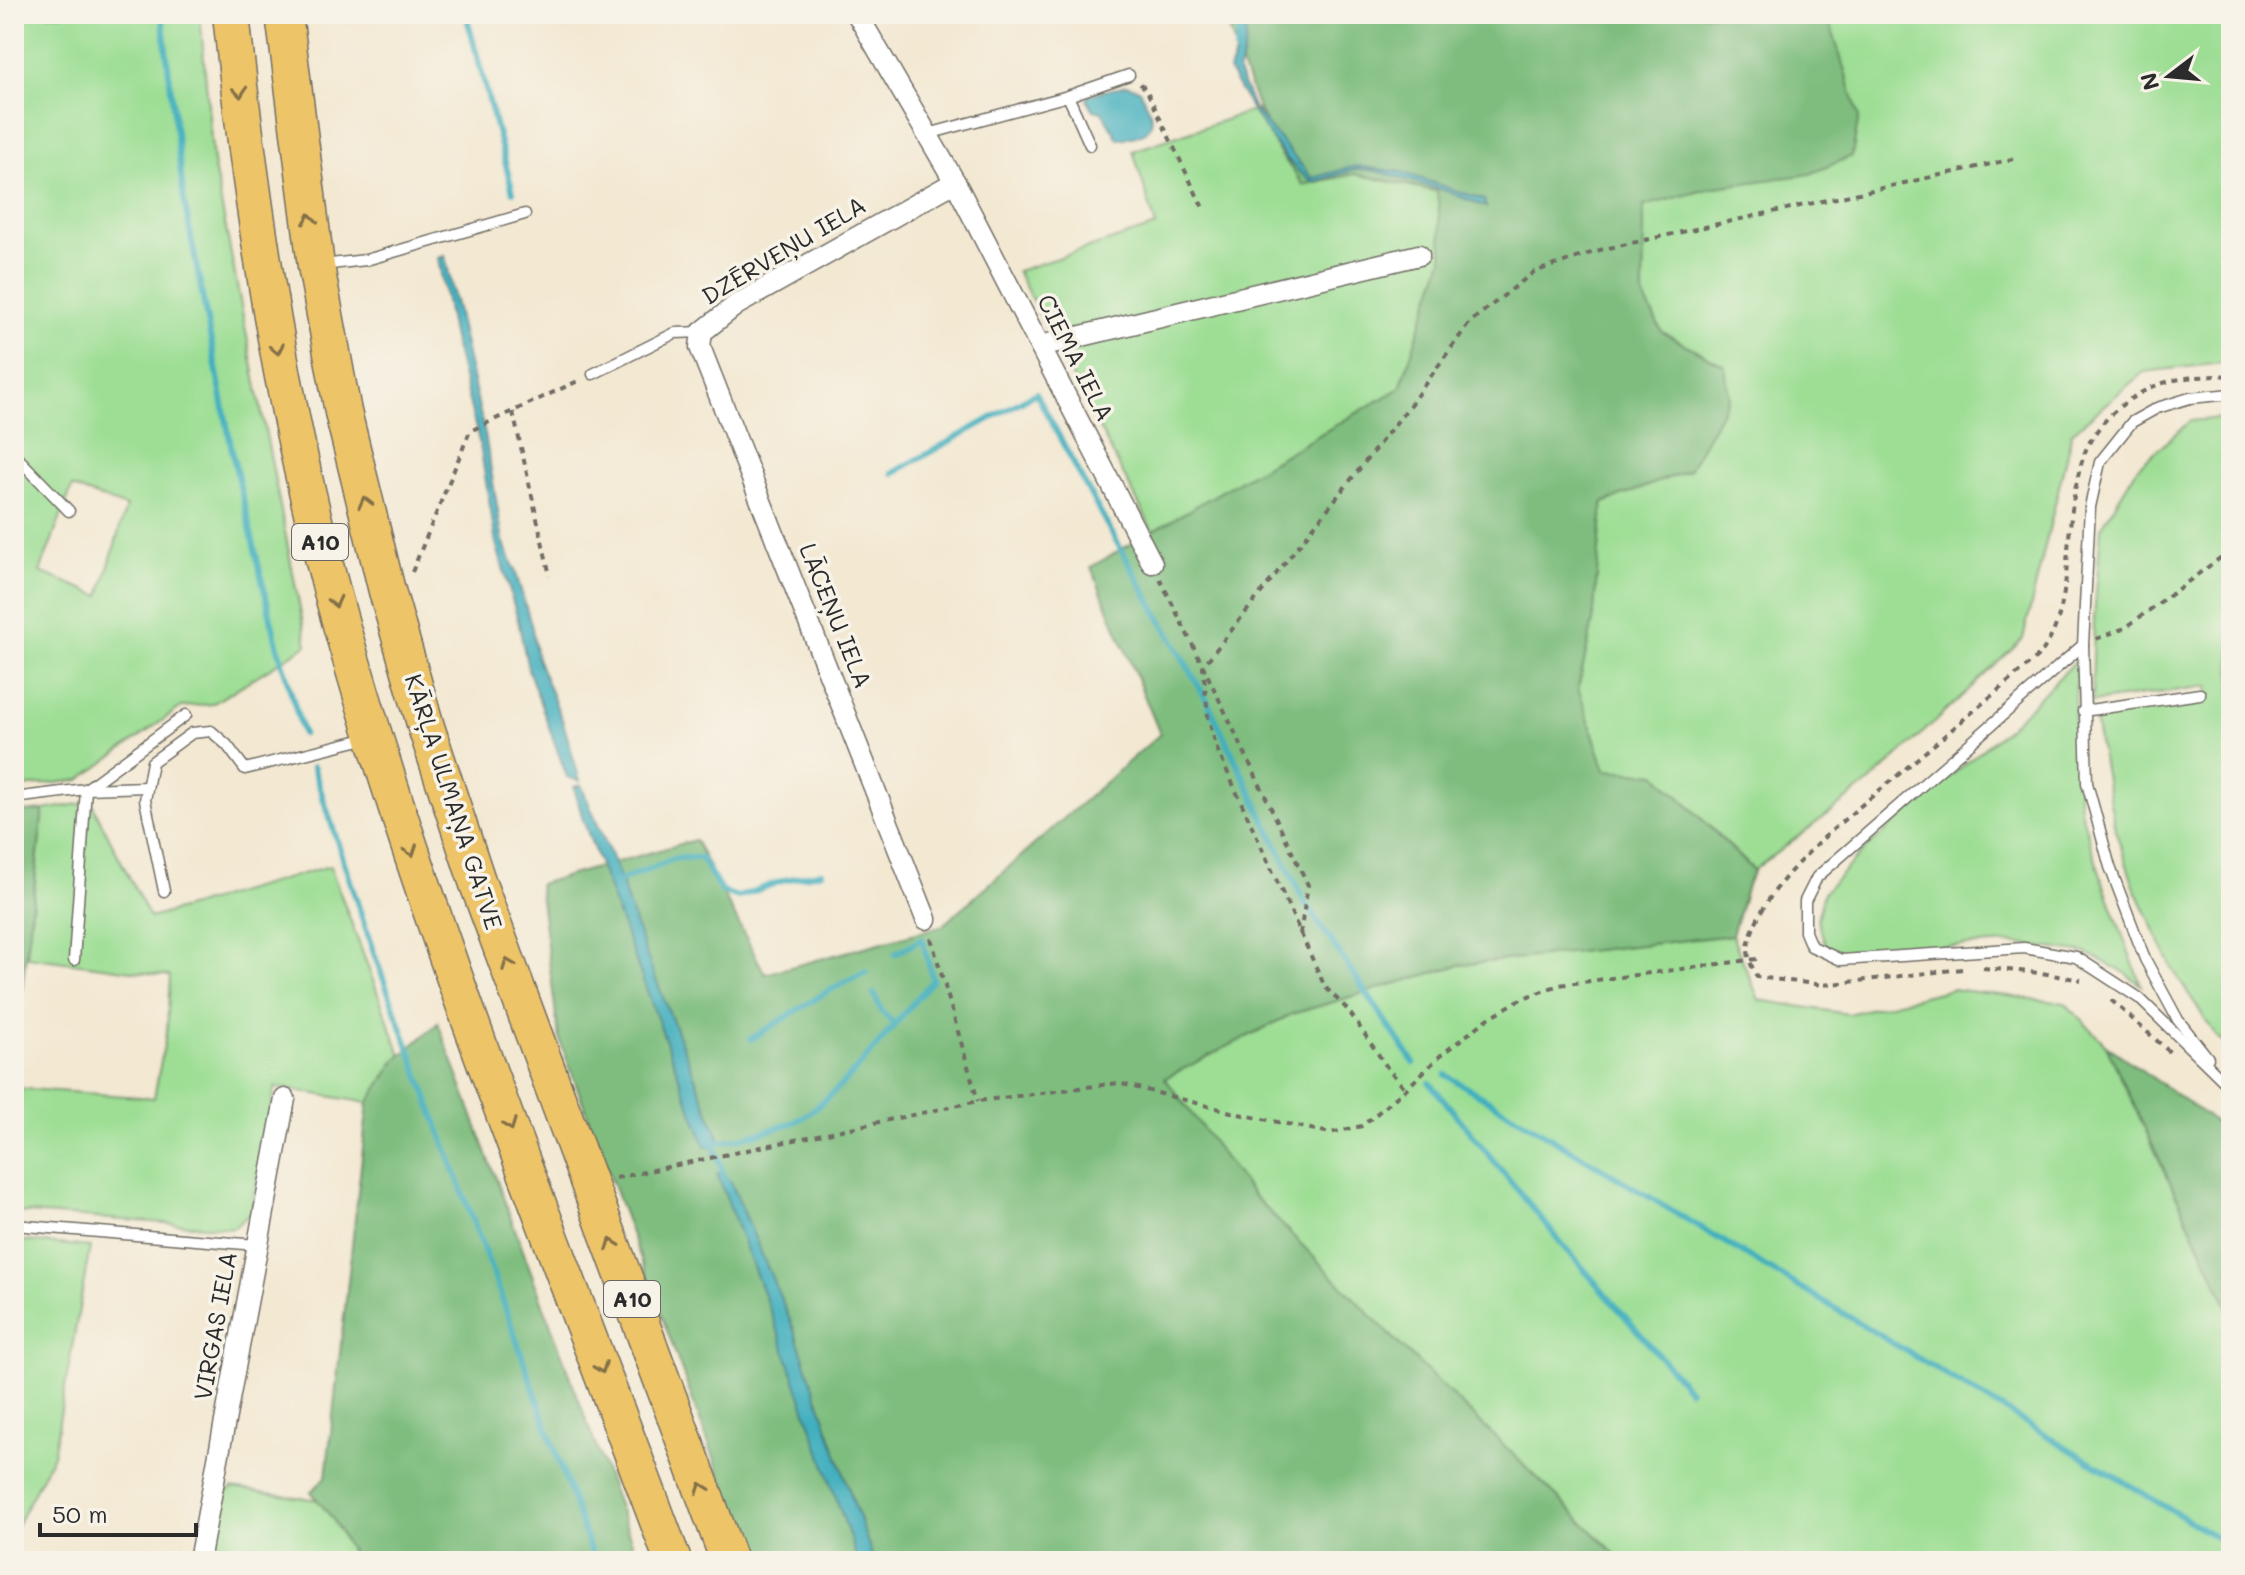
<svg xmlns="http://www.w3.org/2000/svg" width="2245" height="1575" viewBox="0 0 2245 1575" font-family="Mali,sans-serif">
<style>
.green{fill:#9dde94;stroke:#648460;stroke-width:2;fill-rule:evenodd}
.forest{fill:#7ebd7e;stroke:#547454;stroke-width:2}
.water{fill:#41afbe;stroke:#366d74;stroke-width:2}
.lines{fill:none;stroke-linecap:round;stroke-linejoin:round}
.stream{stroke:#41afbe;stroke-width:6}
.lane-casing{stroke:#716d65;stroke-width:13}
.street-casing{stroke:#716d65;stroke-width:23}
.highway-casing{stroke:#716d65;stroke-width:39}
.path{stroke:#716d65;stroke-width:4;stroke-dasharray:6 6;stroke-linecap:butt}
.lane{stroke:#fff;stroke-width:10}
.street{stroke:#fff;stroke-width:20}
.highway{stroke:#eec469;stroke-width:36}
.oneway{stroke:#837047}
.labels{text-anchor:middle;stroke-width:7;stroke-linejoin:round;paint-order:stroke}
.shield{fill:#f7f3e8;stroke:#686764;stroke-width:2}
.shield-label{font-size:22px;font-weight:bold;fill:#2b2b2b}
.street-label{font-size:24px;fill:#2b2b2b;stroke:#f7f3e8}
</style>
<rect width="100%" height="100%" fill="#f7f3e8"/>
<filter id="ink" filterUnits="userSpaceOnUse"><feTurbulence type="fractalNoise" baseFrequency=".0125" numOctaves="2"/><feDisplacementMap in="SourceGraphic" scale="16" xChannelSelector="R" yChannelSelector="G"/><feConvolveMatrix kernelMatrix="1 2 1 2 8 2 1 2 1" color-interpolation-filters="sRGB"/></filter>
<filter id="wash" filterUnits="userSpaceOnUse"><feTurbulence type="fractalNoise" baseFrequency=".006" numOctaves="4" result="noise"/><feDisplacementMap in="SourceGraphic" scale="32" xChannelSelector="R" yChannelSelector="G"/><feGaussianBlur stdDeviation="1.8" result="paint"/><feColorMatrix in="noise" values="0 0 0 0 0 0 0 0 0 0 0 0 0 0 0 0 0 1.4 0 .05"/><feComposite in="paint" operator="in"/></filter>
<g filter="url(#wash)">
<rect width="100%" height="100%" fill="#f3e8d2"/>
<!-- green -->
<g class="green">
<path d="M 14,14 L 200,14 L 213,162 L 307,645 L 212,704 L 181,707 L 80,780 L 14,788 ZM 72,487 L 126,507 L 100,596 L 40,572 Z"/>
<path d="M 1830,14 L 2231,14 L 2231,362 L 2144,372 L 2072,432 L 2023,639 L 1870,782 L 1754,870 L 1656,774 L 1605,771 L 1578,688 L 1593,621 L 1603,503 L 1689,470 L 1725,366 L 1662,332 L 1643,295 L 1644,206 L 1716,187 L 1831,26 Z"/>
<path d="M 1257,109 L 1280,154 L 1303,184 L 1355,174 L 1438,192 L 1443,259 L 1400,388 L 1153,531 L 1017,271 L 1156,226 L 1133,151 Z"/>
<path d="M 2231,417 L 2231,1049 L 2217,1037 L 2173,970 L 2134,886 L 2115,829 L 2094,714 L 2209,699 L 2208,686 L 2092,702 L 2094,620 L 2101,528 L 2138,467 L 2190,421 Z"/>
<path d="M 2077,660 L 2074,730 L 2080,809 L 2102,880 L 2141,985 L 2125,973 L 2087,953 L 2011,943 L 1844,953 L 1826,946 L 1817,919 L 1824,892 L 1866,848 L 2008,728 Z"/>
<path d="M 91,802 L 150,918 L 330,866 L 401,1055 L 368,1103 L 275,1087 L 251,1213 L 233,1228 L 14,1212 L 14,1088 L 154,1098 L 167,1029 L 170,976 L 27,957 L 43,810 Z"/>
<path d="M 1732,935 L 1759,1000 L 1848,1014 L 1952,989 L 2065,1003 L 2106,1045 L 2231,1313 L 2231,1561 L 1623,1561 L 1396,1341 L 1251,1194 L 1164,1078 L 1292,1014 L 1459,965 Z"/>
<path d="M 14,1240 L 90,1247 L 53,1455 L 14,1531 Z"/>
<path d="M 232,1488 L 318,1500 L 333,1519 L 356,1561 L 305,1561 L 214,1543 L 222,1497 Z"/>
</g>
<!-- forest -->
<g class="forest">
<path d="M 1224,14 L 1623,14 L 1661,19 L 1666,14 L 1830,14 L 1831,26 L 1859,116 L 1852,156 L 1810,174 L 1716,187 L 1644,206 L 1643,295 L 1662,332 L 1725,366 L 1729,398 L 1689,470 L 1603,503 L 1593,622 L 1578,688 L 1605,770 L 1656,774 L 1754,871 L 1748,882 L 1732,935 L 1459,965 L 1292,1014 L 1165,1078 L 1252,1194 L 1396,1341 L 1623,1561 L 752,1561 L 559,1038 L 539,884 L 695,840 L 765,974 L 942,926 L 1160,734 L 1091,567 L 1400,388 L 1443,259 L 1437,191 L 1355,174 L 1303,185 C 1261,129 1246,78 1224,14 Z"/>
<path d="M 43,810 L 14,1057 L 14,813 Z"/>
<path d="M 438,1023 L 639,1561 L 356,1561 L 333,1519 L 311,1492 L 326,1477 L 368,1103 L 396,1060 Z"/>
<path d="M 2106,1045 L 2231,1133 L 2231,1313 Z"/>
</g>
<!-- water -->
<g class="water">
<path d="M 1229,14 L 1237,14 C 1254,33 1243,51 1238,73 L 1254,109 L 1312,178 L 1356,166 L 1401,172 L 1484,200 L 1486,207 L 1446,191 L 1377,171 L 1357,169 L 1313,182 C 1284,166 1246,101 1229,71 L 1240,40 L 1238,33 L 1241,28 L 1230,19 Z"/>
<path d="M 1126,85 L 1139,89 C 1141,96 1145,100 1148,107 C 1160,133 1139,137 1118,139 L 1102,112 L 1094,110 L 1087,100 L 1089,95 Z"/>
<path d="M 445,256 L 485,435 L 503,541 L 515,570 L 532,628 L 537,658 L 563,722 L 580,781 L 567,777 L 528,669 L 518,620 L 496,543 L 480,445 L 452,334 L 438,258 Z"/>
<path d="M 581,785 L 617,870 L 644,949 L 719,1138 L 713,1148 L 705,1146 L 583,820 L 574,787 Z"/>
<path d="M 721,1173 L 731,1182 L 793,1327 L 874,1561 L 858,1561 L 778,1331 L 717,1174 Z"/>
</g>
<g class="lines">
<!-- stream -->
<g class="stream">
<path d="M 162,14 L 184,200 L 233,456 L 277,644 L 303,734"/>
<path d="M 466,14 L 513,192"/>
<path d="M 1229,14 L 1240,30 L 1236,51"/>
<path d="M 893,473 L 1036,393 L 1097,507 L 1206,699 L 1305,903 L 1414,1063"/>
<path d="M 313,767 L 373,951 L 500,1293 L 594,1561"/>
<path d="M 614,883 L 676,858 L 701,858 L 721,891 L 738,897 L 785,880 L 822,872"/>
<path d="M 874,994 L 882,1012 L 893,1023"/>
<path d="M 751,1039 L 830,990 L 866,972"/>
<path d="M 1446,1075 L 2231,1546"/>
<path d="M 1430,1083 L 1562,1244 L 1689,1390"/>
<path d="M 712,1141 L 727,1183"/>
<path d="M 713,1144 C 732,1140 789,1127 802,1118 C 854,1082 890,1027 933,980 L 922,939 L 895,954"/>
</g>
</g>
</g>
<g filter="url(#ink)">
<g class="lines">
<defs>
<g id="lane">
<path d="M 1068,96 L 1129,75"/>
<path d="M 928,134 L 1068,96 L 1090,145"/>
<path d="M 322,265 L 366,260 L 525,214"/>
<path d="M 593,374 L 675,333 L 702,332"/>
<path d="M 2231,394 L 2190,398 L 2157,408 L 2132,422 L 2100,462 L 2090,507 L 2083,645 L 1817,877 L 1805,901 L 1805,932 L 1811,946 L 1841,960 L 2024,948 L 2076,957 L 2139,998 L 2231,1088"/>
<path d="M 14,454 L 69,511"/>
<path d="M 2083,645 L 2087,783 L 2110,867 L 2145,959 L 2178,1020 L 2208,1058"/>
<path d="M 2083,711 L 2200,694"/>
<path d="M 14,798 L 86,789 L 147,787"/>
<path d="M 164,891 L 145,800 L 152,762 L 192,733 L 211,731 L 227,745 L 245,769 L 368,738"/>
<path d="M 74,960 L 86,789 L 186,715"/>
<path d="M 14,1225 L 257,1245"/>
</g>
<g id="street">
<path d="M 857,14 L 955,182 L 1152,563"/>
<path d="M 1040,346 L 1419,255"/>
<path d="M 926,919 L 700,347 L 702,332 L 736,305 L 955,182"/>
<path d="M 199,1561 L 285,1099"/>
</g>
<g id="highway">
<path d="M 231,14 C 253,222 285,427 342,628 C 432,946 558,1252 673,1561"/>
<path d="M 284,14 L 316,266 L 343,412 L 387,591 L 426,727 L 478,884 L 729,1561"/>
</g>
</defs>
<!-- lane casing -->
<use href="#lane" class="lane-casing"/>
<!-- street casing -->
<use href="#street" class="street-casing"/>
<!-- highway casing -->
<use href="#highway" class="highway-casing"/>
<!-- path -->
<g class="path">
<path d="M 1140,84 L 1146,89 L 1204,210"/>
<path d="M 513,412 L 550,576"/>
<path d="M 412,572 L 470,431 L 580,380"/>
<path d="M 1160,579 L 1203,666 L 1208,717 L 1217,749 L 1325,987 L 1348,1010 L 1389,1070 L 1406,1089"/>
<path d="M 2096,639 L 2125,628 L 2231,550"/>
<path d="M 1300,934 L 1308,885 L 1203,666 L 1407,409 L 1470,322 L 1534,272 L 1600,250 L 2018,158"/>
<path d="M 931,938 L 978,1101"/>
<path d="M 1983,968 L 2041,973 L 2081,980"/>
<path d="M 1962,969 L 1823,985 L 1757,977 C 1751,965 1746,956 1749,942 C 1766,875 1854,813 1905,769 C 1948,733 1991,696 2034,660 C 2056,641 2063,604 2066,577 C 2069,537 2071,496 2083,458 C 2094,421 2135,389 2171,381 C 2190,376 2211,377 2231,375"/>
<path d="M 2111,1000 L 2173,1055"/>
<path d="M 616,1178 L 978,1101 L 1119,1083 L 1239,1114 L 1330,1133 L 1362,1126 L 1406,1089 L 1441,1055 L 1489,1018 L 1521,999 L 1559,985 L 1757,959"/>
</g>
<!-- lane -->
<use href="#lane" class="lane"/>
<!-- street -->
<use href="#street" class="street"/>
<!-- highway -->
<use href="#highway" class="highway"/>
</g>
<!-- one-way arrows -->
<defs><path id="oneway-chevron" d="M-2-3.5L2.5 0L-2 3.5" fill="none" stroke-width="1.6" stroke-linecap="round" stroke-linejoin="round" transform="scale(2)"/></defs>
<g class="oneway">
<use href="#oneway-chevron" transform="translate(240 92) rotate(84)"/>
<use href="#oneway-chevron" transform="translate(310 219) rotate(-98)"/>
<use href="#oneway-chevron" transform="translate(277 349) rotate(79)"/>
<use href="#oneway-chevron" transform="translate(365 502) rotate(-104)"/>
<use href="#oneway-chevron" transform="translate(335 602) rotate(76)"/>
<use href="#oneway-chevron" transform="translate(411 851) rotate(71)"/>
<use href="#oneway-chevron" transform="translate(508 964) rotate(-111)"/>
<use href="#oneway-chevron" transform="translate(510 1125) rotate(69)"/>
<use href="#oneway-chevron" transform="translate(612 1244) rotate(-110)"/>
<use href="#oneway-chevron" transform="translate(601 1368) rotate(70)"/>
<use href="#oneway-chevron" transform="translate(702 1488) rotate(-110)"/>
</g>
</g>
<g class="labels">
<!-- shield labels -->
<g class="shield">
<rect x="292" y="524" width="56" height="36" rx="6"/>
<rect x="604" y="1281" width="56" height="36" rx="6"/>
</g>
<g class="shield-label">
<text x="320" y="550">A10</text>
<text x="632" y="1307">A10</text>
</g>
<!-- street labels -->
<g class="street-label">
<text transform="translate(784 251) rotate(-31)" y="8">DZĒRVEŅU IELA</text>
<text transform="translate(1075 358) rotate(63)" y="8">CIEMA IELA</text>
<text transform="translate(835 616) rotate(68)" y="8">LĀCEŅU IELA</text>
<text transform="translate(453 802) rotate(72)" y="8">KĀRĻA ULMAŅA GATVE</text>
<text transform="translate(216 1326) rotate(-80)" y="8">VIRGAS IELA</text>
</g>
</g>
<!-- margin -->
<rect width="2245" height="1575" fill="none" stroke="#f7f3e8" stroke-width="48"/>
<!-- north arrow -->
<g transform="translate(2169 76) rotate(254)" stroke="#f7f3e8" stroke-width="6" paint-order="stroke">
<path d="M0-6L14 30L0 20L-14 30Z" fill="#2b2b2b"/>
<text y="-12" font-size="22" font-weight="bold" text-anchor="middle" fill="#2b2b2b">N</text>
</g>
<!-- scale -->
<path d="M40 1523v12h156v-12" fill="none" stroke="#2b2b2b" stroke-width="4"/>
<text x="52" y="1523" font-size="24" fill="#2b2b2b" stroke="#f7f3e8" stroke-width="6" paint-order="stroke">50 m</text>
</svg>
